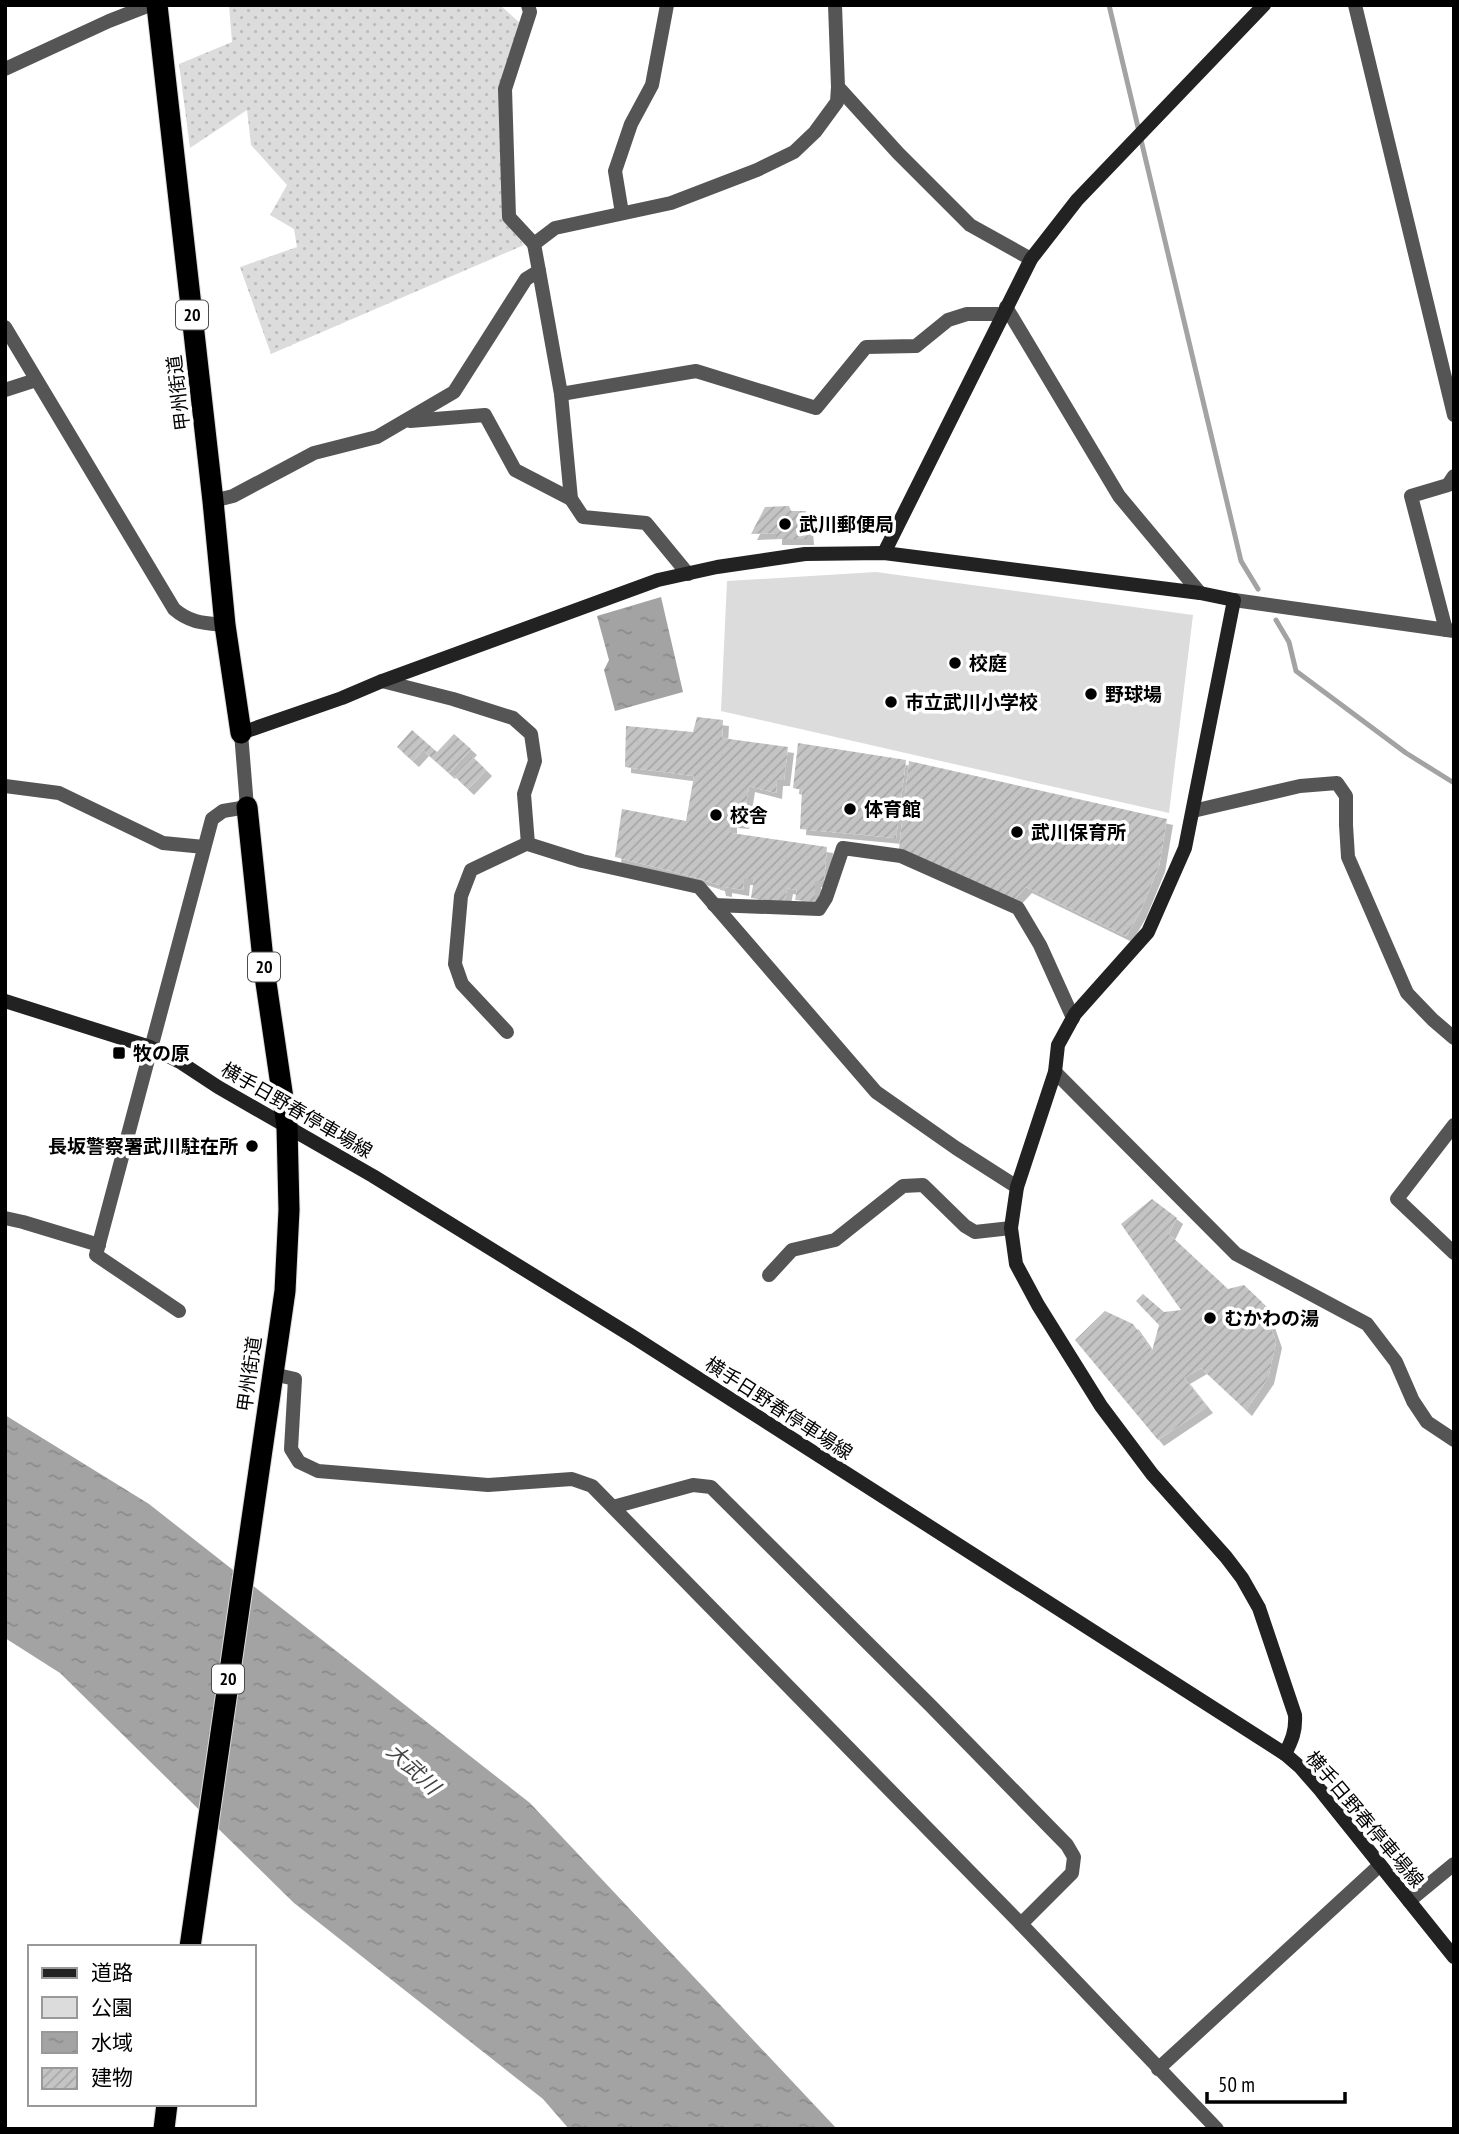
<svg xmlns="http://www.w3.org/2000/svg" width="1459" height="2134" viewBox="0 0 1459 2134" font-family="'PT Sans Narrow','Noto Sans JP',sans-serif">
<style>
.green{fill:url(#green-dots)}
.pitch{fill:#dcdcdc}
.water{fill:url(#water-ripples)}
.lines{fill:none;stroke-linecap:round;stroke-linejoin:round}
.stream{stroke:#a3a3a3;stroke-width:5}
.building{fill:url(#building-hatch);filter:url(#shadow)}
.highway-casing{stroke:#dbdbdb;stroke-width:23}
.street{stroke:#555;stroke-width:14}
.secondary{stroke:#222;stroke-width:14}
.highway{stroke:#000;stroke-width:21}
.poi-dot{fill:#000;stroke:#fff;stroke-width:2.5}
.labels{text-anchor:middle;stroke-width:7;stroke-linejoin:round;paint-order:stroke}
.shield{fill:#fff;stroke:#4c4c4c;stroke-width:2}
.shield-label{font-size:18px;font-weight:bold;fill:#000}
.street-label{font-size:19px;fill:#000;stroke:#fff}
.poi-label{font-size:19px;font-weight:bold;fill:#000;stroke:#fff;text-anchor:start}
.water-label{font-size:21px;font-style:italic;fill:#444;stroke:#fff}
</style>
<defs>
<pattern id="green-dots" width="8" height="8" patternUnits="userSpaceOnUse" patternTransform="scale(1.75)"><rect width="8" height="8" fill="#dcdcdc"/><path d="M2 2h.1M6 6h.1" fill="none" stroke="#bbb" stroke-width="1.8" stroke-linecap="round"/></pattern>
<pattern id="water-ripples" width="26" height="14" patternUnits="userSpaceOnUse" patternTransform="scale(1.75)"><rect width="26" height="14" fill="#a3a3a3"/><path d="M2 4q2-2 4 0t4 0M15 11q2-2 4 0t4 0" fill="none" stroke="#8b8b8b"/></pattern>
<pattern id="building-hatch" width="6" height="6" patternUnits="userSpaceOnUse" patternTransform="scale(1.75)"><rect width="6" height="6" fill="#c4c4c4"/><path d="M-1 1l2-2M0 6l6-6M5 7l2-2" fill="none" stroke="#a7a7a7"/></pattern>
<filter id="shadow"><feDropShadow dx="6" dy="6" stdDeviation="0" flood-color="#0004"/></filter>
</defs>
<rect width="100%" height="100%" fill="#fff"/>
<!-- green -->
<path class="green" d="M 229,5 L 500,5 L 521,24 L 499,86 L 504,220 L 524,245 L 271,354 L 240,267 L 297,247 L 294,229 L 270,215 L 287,185 L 251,145 L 247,110 L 190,148 L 179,64 L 232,42 Z"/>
<!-- pitch -->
<path class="pitch" d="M 876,572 L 1193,615 L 1169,813 L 721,711 L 727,581 Z"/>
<!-- water -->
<g class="water">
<path d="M 661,597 L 683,692 L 615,711 L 604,670 L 609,660 L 597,616 Z"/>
<path d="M 5,1415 L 149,1504 L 530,1803 L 837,2129 L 569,2129 L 543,2099 L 294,1903 L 60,1673 L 5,1638 Z"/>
</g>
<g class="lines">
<!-- stream -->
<g class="stream">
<path d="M 1109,5 L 1241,561 L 1258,589"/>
<path d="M 1276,620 L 1289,642 L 1296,671 L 1406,753 L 1454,783"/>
</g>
</g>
<!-- building -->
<g class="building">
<path d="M 789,506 L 791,511 L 806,511 L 808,539 L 776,539 L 776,533 L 751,534 L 765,507 Z"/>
<path d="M 697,717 L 723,720 L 722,738 L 788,747 L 784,780 L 777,780 L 776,793 L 749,786 L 743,823 L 731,822 L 731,833 L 827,847 L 824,881 L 815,881 L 815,902 L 795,900 L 797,890 L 787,888 L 784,903 L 751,898 L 754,879 L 744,879 L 743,890 L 726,887 L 726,891 L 720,890 L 719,885 L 694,877 L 615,857 L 622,809 L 686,821 L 694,776 L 625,767 L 626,726 L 693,732 Z"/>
<path d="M 412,730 L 437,752 L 454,734 L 471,749 L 449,773 L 423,750 L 413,761 L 397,747 Z"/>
<path d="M 798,743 L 906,760 L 896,838 L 800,829 L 802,790 L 793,788 Z"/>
<path d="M 472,756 L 486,770 L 468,789 L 453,775 Z"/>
<path d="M 909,761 L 1167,819 L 1159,866 L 1140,912 L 1126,936 L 1026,887 L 1011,903 L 899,849 Z"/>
<path d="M 1152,1199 L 1177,1218 L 1169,1234 L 1228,1289 L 1244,1285 L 1262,1302 L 1276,1342 L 1268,1378 L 1246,1410 L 1201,1368 L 1184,1378 L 1207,1407 L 1158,1440 L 1075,1340 L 1105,1311 L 1133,1324 L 1152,1351 L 1159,1325 L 1136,1301 L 1143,1294 L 1164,1312 L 1181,1310 L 1121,1224 Z"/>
</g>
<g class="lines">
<defs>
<g id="highway">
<path d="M 157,5 L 213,501 L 225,625 L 241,733"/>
<path d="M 190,1947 L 285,1291 L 289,1210 L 287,1126 L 264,969 L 247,807"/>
<path d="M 164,2129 L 167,2104"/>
</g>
</defs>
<!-- highway casing -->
<use href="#highway" class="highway-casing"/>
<!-- street -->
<g class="street">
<path d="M 528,5 L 530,12 L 505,89 L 509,217 L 534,244"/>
<path d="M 1355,5 L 1454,415"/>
<path d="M 5,69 L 109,21 L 150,5"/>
<path d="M 838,87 L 898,153 L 970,225 L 1031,259"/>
<path d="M 622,213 L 615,171 L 631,124 L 652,85 L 667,5"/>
<path d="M 539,271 L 561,394 L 571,499"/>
<path d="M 1006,307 L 1119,496 L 1200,593"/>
<path d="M 5,327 L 174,609 C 190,623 204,623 225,625"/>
<path d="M 5,390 L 36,380"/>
<path d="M 561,394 L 696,371 L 816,408 L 866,347 L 916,346 L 948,320 L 967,314 L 1003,314"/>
<path d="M 410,421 L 485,415 L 515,470 L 571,499 L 583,517 L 646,523 L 688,574"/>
<path d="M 213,501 L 233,496 L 314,453 L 377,437 L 454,392 L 526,279 L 539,271 L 534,244 L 555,228 L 671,203 L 757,170 L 794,152 L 815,132 L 837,102 L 838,87 L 835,5"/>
<path d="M 1234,600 L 1454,631"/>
<path d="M 1446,630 L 1411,496 L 1448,485 L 1454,476"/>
<path d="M 382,681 L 453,699 L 513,718 L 531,734 L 535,761 L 524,794 L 528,844 L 582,861 L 699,887 L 876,1092 L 956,1148 L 1017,1187"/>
<path d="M 5,786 L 59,793 L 163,843 L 204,847"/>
<path d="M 1193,811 L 1300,786 L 1337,783 L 1346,796 L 1346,825 L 1348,857 L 1407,993 L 1433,1020 L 1454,1038"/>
<path d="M 714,905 L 819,909 L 826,898 L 843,848 L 901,856 L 1018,908 L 1040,945 L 1073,1018"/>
<path d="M 507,1032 L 462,984 L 455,964 L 461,896 L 471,870 L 526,844"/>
<path d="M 1055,1072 L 1236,1254 L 1367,1324 L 1396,1362 L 1413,1401 L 1427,1422 L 1454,1440"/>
<path d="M 1454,1125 L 1397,1199 L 1454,1253"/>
<path d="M 5,1218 L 23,1222 L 99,1245"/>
<path d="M 769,1275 L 792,1250 L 835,1240 L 903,1186 L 923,1185 L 965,1226 L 975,1232 L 1011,1228"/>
<path d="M 179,1311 L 96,1255 L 212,819 L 223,811 L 247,807 L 241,733"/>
<path d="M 273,1374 L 295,1379 L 291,1449 L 299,1462 L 318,1471 L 488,1485 L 572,1479 L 592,1486 L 1021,1924 L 1217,2129"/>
<path d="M 613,1507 L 693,1485 L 711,1487 L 931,1706 L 1067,1845 L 1074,1857 L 1072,1873 L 1021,1924"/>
<path d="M 1409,1901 L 1454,1864"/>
<path d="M 1158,2069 L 1380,1865"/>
</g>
<!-- secondary -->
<g class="secondary">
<path d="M 884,553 L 1031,259 L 1077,200 L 1264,5"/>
<path d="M 241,733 L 342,698 L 382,681 L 658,580 L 717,567 L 805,554 L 884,553 L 1200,593 L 1234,600 L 1185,848 L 1148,932 L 1075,1014 L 1058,1045 L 1055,1072 L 1017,1187 L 1011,1228 L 1016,1264 L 1038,1305 L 1101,1406 L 1152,1474 L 1226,1557 L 1242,1578 L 1259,1608 L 1295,1715 C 1296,1731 1292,1740 1285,1754"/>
<path d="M 5,1001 L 150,1047 L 180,1062 L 218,1087 L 373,1176 L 632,1336 L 1285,1754 L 1300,1767 L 1321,1791 L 1454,1957"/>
</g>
<!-- highway -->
<use href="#highway" class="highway"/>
</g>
<!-- markers -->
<g class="poi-dot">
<circle cx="785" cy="524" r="7"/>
<circle cx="955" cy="663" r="7"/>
<circle cx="1091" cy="694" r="7"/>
<circle cx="891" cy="702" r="7"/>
<circle cx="850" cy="809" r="7"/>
<circle cx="716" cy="815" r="7"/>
<circle cx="1017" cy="832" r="7"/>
<rect x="112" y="1046" width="14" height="14" rx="3.5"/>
<circle cx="252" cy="1146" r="7"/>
<circle cx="1210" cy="1318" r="7"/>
</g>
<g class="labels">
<!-- shield labels -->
<g class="shield">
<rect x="176" y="300.5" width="32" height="29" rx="5"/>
<rect x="248" y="952.5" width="32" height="29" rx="5"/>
<rect x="212" y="1664.5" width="32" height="29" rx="5"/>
</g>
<g class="shield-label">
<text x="192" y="321">20</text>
<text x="264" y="973">20</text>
<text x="228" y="1685">20</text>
</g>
<!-- street labels -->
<g class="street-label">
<text transform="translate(178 393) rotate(-97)" y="7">甲州街道</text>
<text transform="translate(297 1110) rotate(30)" y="7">横手日野春停車場線</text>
<text transform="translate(249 1374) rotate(-82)" y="7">甲州街道</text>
<text transform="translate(779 1408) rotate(33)" y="7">横手日野春停車場線</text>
<text transform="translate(1365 1819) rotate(50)" y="7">横手日野春停車場線</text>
</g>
<!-- poi labels -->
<g class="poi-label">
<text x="799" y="531">武川郵便局</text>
<text x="969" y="670">校庭</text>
<text x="1105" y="701">野球場</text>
<text x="905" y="709">市立武川小学校</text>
<text x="864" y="816">体育館</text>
<text x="730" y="822">校舎</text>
<text x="1031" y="839">武川保育所</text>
<text x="133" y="1060">牧の原</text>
<text x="238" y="1153" text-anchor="end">長坂警察署武川駐在所</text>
<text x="1224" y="1325">むかわの湯</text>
</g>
<!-- water labels -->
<g class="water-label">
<text transform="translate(413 1769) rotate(43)" y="7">大武川</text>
</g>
</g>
<!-- border -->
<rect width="1459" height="2134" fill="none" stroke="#000000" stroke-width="14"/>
<!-- legend -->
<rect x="28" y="1945" width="228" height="161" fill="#ffffff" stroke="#999999" stroke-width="2"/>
<rect x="42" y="1968" width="35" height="10" fill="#222222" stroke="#999999" stroke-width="2"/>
<text x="91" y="1980" font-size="21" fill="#000000">道路</text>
<rect x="42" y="1997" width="35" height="21" fill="#dcdcdc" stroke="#999999" stroke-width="2"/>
<text x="91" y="2015" font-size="21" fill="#000000">公園</text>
<rect x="42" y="2032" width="35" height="21" fill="url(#water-ripples)" stroke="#999999" stroke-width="2"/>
<text x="91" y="2050" font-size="21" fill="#000000">水域</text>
<rect x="42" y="2068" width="35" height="21" fill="url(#building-hatch)" stroke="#999999" stroke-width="2"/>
<text x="91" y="2085" font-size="21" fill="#000000">建物</text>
<!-- scale -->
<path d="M1207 2092v10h138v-10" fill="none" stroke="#000000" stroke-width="3.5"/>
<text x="1218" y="2092" font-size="21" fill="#000000" stroke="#ffffff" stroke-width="5" paint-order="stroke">50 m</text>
</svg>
